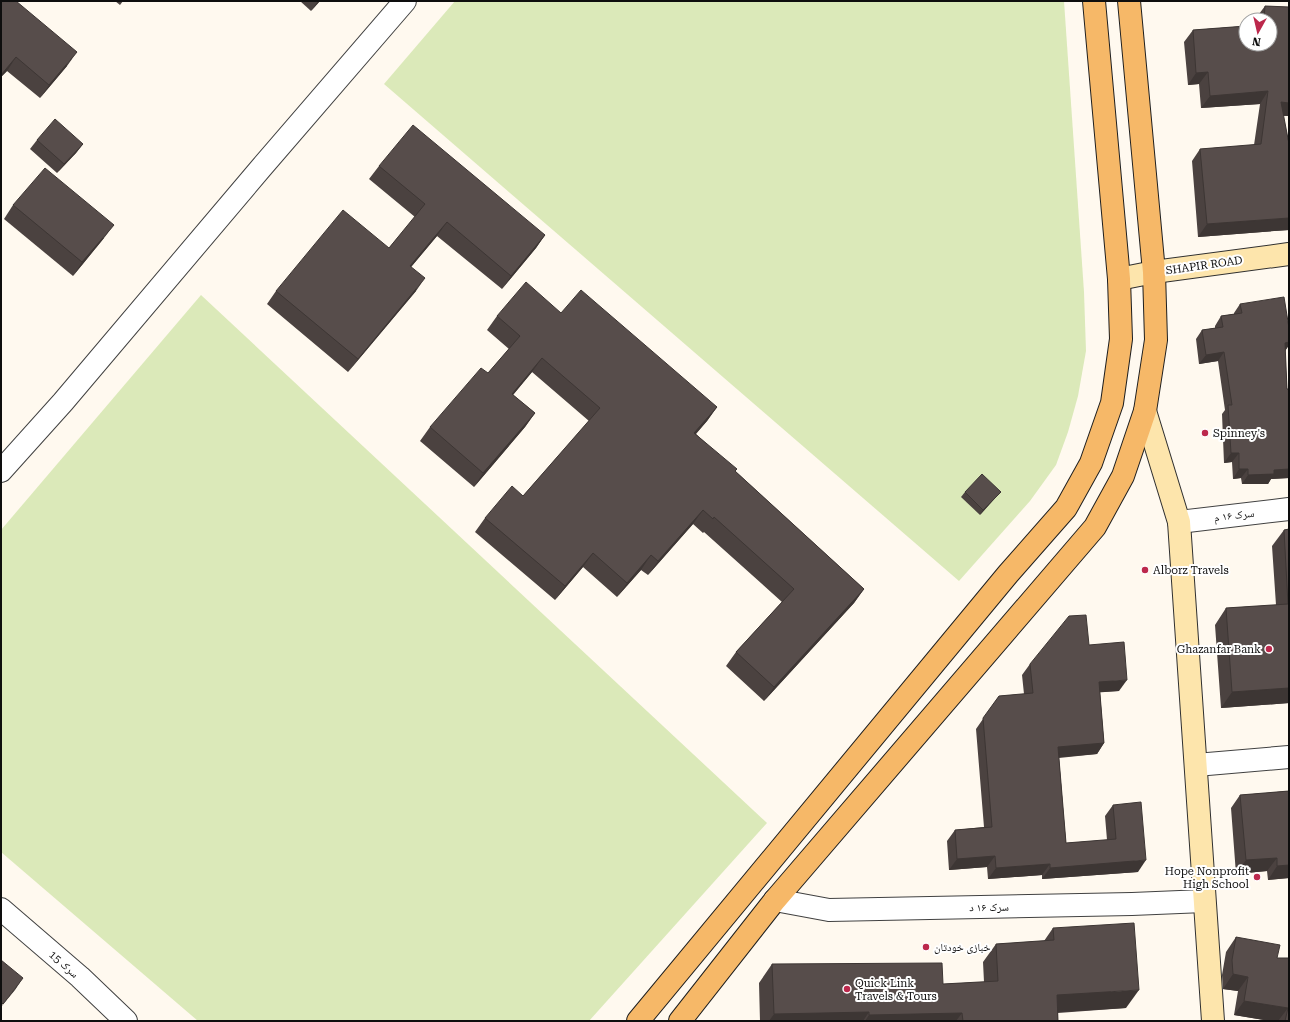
<svg xmlns="http://www.w3.org/2000/svg" width="1290" height="1022" viewBox="0 0 1290 1022" font-family="'Roboto Serif','Noto Naskh Arabic',serif">
<style>
.green{fill:#dbe9b9}
.lines{fill:none;stroke-linecap:round;stroke-linejoin:round}
.street-casing{stroke:#414141;stroke-width:24}
.secondary-casing{stroke:#303030;stroke-width:24}
.primary-casing{stroke:#1f1f1f;stroke-width:24}
.street{stroke:#fff;stroke-width:22}
.secondary{stroke:#fde5ac;stroke-width:22}
.primary{stroke:#f6b868;stroke-width:22}
.wall{fill:#4b4240}
.shaded-wall{fill:#3d3634}
.building{fill:#574d4b;stroke:#3d3634}
.poi-dot{fill:#bc284c;stroke:#fff;stroke-width:1.5}
.labels{text-anchor:middle;stroke-width:4;stroke-linejoin:round;paint-order:stroke}
.street-label{font-size:11px;fill:#0e0e0e;stroke:#fff}
.poi-label{font-size:11px;fill:#0e0e0e;stroke:#fff;text-anchor:start}
</style>
<rect width="100%" height="100%" fill="#fff9ef"/>
<!-- green -->
<g class="green">
<path d="M 455,1 L 1064,1 L 1084,292 L 1086,351 L 1078,396 L 1068,432 L 1056,465 L 1030,501 L 959,581 L 384,84 Z"/>
<path d="M 201,295 L 767,823 L 589,1021 L 198,1021 L 1,852 L 1,530 Z"/>
</g>
<g class="lines">
<defs>
<g id="street">
<path d="M 1,471 L 63,402 L 261,168 L 405,1"/>
<path d="M 1179,522 L 1289,509"/>
<path d="M 1196,765 L 1289,757"/>
<path d="M 775,900 L 829,910 L 1132,904 L 1204,901"/>
<path d="M 1,909 L 80,977 L 126,1021"/>
</g>
<g id="secondary">
<path d="M 1119,279 L 1154,272 L 1289,254"/>
<path d="M 1145,411 L 1179,522 L 1213,1021"/>
</g>
<g id="primary">
<path d="M 638,1021 L 1008,574 L 1066,508 L 1091,463 L 1112,403 L 1121,339 L 1119,279 L 1094,1"/>
<path d="M 680,1021 L 775,900 L 1095,527 L 1123,476 L 1145,411 L 1156,340 L 1154,272 L 1129,1"/>
</g>
</defs>
<!-- street casing -->
<use href="#street" class="street-casing"/>
<!-- secondary casing -->
<use href="#secondary" class="secondary-casing"/>
<!-- primary casing -->
<use href="#primary" class="primary-casing"/>
<!-- street -->
<use href="#street" class="street"/>
<!-- secondary -->
<use href="#secondary" class="secondary"/>
<!-- primary -->
<use href="#primary" class="primary"/>
</g>
<!-- wall -->
<g class="wall">
<path d="M 1,1 L 67,66 L 40,98 L 7,71 L 1,77 Z"/>
<path d="M 115,1 L 123,1 L 120,5 Z"/>
<path d="M 300,1 L 320,1 L 311,11 Z"/>
<path d="M 1265,6 L 1289,7 L 1289,116 L 1283,116 L 1289,144 L 1289,230 L 1274,231 L 1198,237 L 1192,161 L 1200,149 L 1254,145 L 1260,104 L 1201,108 L 1199,84 L 1188,85 L 1184,42 L 1193,30 L 1246,26 L 1246,44 L 1270,44 L 1270,20 L 1256,20 L 1256,18 Z"/>
<path d="M 37,140 L 83,144 L 76,153 L 57,173 L 30,149 Z"/>
<path d="M 379,166 L 545,235 L 536,248 L 502,289 L 437,236 L 411,267 L 416,291 L 348,372 L 267,304 L 276,291 L 389,248 L 415,217 L 369,179 Z"/>
<path d="M 13,205 L 104,238 L 73,276 L 4,219 Z"/>
<path d="M 1240,304 L 1289,328 L 1289,345 L 1285,351 L 1287,389 L 1289,389 L 1289,478 L 1271,479 L 1268,484 L 1242,484 L 1241,478 L 1233,479 L 1232,462 L 1224,463 L 1222,414 L 1225,410 L 1218,361 L 1199,364 L 1196,339 L 1202,330 L 1215,328 L 1215,326 L 1221,316 L 1234,314 L 1234,313 Z"/>
<path d="M 561,313 L 717,407 L 707,421 L 696,434 L 735,471 L 864,589 L 854,603 L 764,701 L 726,666 L 736,652 L 782,602 L 704,532 L 703,533 L 693,524 L 648,575 L 641,570 L 617,597 L 583,567 L 555,600 L 475,532 L 485,518 L 523,496 L 589,421 L 532,372 L 513,395 L 535,413 L 525,427 L 474,487 L 420,441 L 430,427 L 488,373 L 509,349 L 487,330 L 497,316 Z"/>
<path d="M 965,492 L 997,496 L 980,515 L 961,497 Z"/>
<path d="M 1289,529 L 1289,703 L 1221,708 L 1215,625 L 1226,608 L 1276,605 L 1272,546 L 1284,530 Z"/>
<path d="M 1089,645 L 1119,691 L 1100,692 L 1104,743 L 1097,754 L 1059,758 L 1066,843 L 1107,840 L 1105,816 L 1113,805 L 1138,872 L 1042,879 L 1042,875 L 988,879 L 987,867 L 949,870 L 947,841 L 955,830 L 984,827 L 976,729 L 999,696 L 1024,694 L 1022,675 L 1030,664 Z"/>
<path d="M 1289,791 L 1289,878 L 1268,880 L 1267,871 L 1236,874 L 1231,808 L 1240,795 Z"/>
<path d="M 1053,928 L 1126,1008 L 1058,1013 L 1058,1021 L 760,1021 L 759,983 L 772,964 L 943,984 L 984,982 L 983,962 L 996,944 L 1044,941 Z"/>
<path d="M 1236,937 L 1277,958 L 1289,958 L 1289,1021 L 1270,1021 L 1234,1015 L 1238,991 L 1223,989 L 1222,975 L 1226,952 Z"/>
</g>
<!-- shaded-wall -->
<g class="shaded-wall">
<path d="M 318,1 L 320,1 L 311,11 Z"/>
<path d="M 77,52 L 67,66 L 40,98 L 49,85 Z"/>
<path d="M 16,57 L 7,71 L 1,77 L 1,75 Z"/>
<path d="M 1208,72 L 1199,84 L 1188,85 L 1196,73 Z"/>
<path d="M 1268,91 L 1260,104 L 1201,108 L 1210,96 Z"/>
<path d="M 1281,102 L 1289,103 L 1289,116 L 1272,114 Z"/>
<path d="M 83,144 L 76,153 L 57,173 L 64,164 Z"/>
<path d="M 1289,218 L 1289,230 L 1274,231 L 1198,237 L 1207,224 Z"/>
<path d="M 447,222 L 437,236 L 401,279 L 410,266 Z"/>
<path d="M 114,225 L 104,238 L 73,276 L 82,262 Z"/>
<path d="M 545,235 L 536,248 L 502,289 L 511,276 Z"/>
<path d="M 425,278 L 416,291 L 348,372 L 358,359 Z"/>
<path d="M 1289,342 L 1289,345 L 1285,351 L 1285,343 Z"/>
<path d="M 1224,352 L 1218,361 L 1199,364 L 1206,355 Z"/>
<path d="M 542,358 L 532,372 L 502,408 L 512,394 Z"/>
<path d="M 717,407 L 707,421 L 684,447 L 694,433 Z"/>
<path d="M 535,413 L 525,427 L 474,487 L 483,473 Z"/>
<path d="M 1231,453 L 1239,453 L 1232,462 L 1224,463 Z"/>
<path d="M 1239,469 L 1248,469 L 1241,478 L 1233,479 Z"/>
<path d="M 1289,469 L 1289,478 L 1271,479 L 1268,484 L 1242,484 L 1248,475 L 1274,470 Z"/>
<path d="M 1001,492 L 997,496 L 980,515 L 983,510 Z"/>
<path d="M 703,510 L 693,524 L 648,575 L 658,561 Z"/>
<path d="M 593,553 L 583,567 L 555,600 L 565,586 Z"/>
<path d="M 651,555 L 641,570 L 617,597 L 627,583 Z"/>
<path d="M 864,589 L 854,603 L 764,701 L 774,687 Z"/>
<path d="M 1127,680 L 1119,691 L 1091,693 L 1099,682 Z"/>
<path d="M 1289,688 L 1289,703 L 1221,708 L 1232,692 Z"/>
<path d="M 1104,743 L 1097,754 L 1050,758 L 1058,747 Z"/>
<path d="M 995,856 L 987,867 L 949,870 L 957,859 Z"/>
<path d="M 1277,858 L 1267,871 L 1236,874 L 1246,860 Z"/>
<path d="M 1146,860 L 1138,872 L 1042,879 L 1050,868 Z"/>
<path d="M 1050,864 L 1042,875 L 988,879 L 996,868 Z"/>
<path d="M 1289,865 L 1289,878 L 1268,880 L 1277,866 Z"/>
<path d="M 1233,974 L 1248,977 L 1238,991 L 1223,989 Z"/>
<path d="M 23,978 L 15,990 L 1,1007 L 1,1006 L 3,1004 Z"/>
<path d="M 1139,990 L 1126,1008 L 1044,1013 L 1057,995 Z"/>
<path d="M 1244,1001 L 1288,1008 L 1278,1021 L 1270,1021 L 1234,1015 Z"/>
<path d="M 869,1012 L 863,1021 L 769,1021 L 774,1014 Z"/>
<path d="M 962,1013 L 956,1021 L 865,1021 L 869,1015 Z"/>
</g>
<!-- building -->
<g class="building">
<path d="M 1,1 L 16,1 L 77,52 L 49,85 L 16,57 L 1,75 Z"/>
<path d="M 1265,6 L 1289,7 L 1289,103 L 1281,102 L 1289,144 L 1289,218 L 1207,224 L 1200,149 L 1261,144 L 1268,91 L 1210,96 L 1208,72 L 1196,73 L 1193,30 L 1246,26 L 1246,44 L 1270,44 L 1270,20 L 1264,20 Z"/>
<path d="M 55,119 L 83,144 L 64,164 L 37,140 Z"/>
<path d="M 413,125 L 545,235 L 511,276 L 447,222 L 410,266 L 425,278 L 358,359 L 276,291 L 343,210 L 389,248 L 425,204 L 379,166 Z"/>
<path d="M 45,168 L 114,225 L 82,262 L 13,205 Z"/>
<path d="M 526,282 L 561,313 L 581,290 L 717,407 L 694,433 L 737,469 L 735,471 L 864,589 L 774,687 L 736,652 L 794,589 L 714,517 L 713,519 L 703,510 L 658,561 L 651,555 L 627,583 L 593,553 L 565,586 L 485,518 L 512,486 L 523,496 L 600,408 L 542,358 L 512,394 L 535,413 L 483,473 L 430,427 L 481,368 L 488,373 L 520,336 L 497,316 Z"/>
<path d="M 1284,297 L 1289,328 L 1289,342 L 1285,343 L 1287,389 L 1289,389 L 1289,469 L 1274,470 L 1274,474 L 1248,475 L 1248,469 L 1239,469 L 1239,453 L 1231,453 L 1228,405 L 1232,405 L 1224,352 L 1206,355 L 1202,330 L 1223,327 L 1221,316 L 1242,313 L 1240,304 Z"/>
<path d="M 982,474 L 1001,492 L 983,510 L 965,492 Z"/>
<path d="M 1289,529 L 1289,688 L 1232,692 L 1226,608 L 1288,604 L 1284,530 Z"/>
<path d="M 1086,615 L 1089,645 L 1124,642 L 1127,680 L 1099,682 L 1104,743 L 1058,747 L 1066,843 L 1116,839 L 1113,805 L 1141,802 L 1146,860 L 1050,868 L 1050,864 L 996,868 L 995,856 L 957,859 L 955,830 L 992,827 L 983,718 L 999,696 L 1033,693 L 1030,664 L 1069,616 Z"/>
<path d="M 1289,791 L 1289,865 L 1277,866 L 1277,858 L 1246,860 L 1240,795 Z"/>
<path d="M 1134,923 L 1139,990 L 1057,995 L 1058,1021 L 963,1021 L 962,1013 L 869,1015 L 869,1012 L 774,1014 L 772,964 L 942,963 L 943,984 L 998,981 L 996,944 L 1054,940 L 1053,928 Z"/>
<path d="M 1236,937 L 1280,945 L 1277,958 L 1289,958 L 1289,1021 L 1285,1021 L 1288,1008 L 1244,1001 L 1248,977 L 1233,974 L 1232,960 Z"/>
<path d="M 1,960 L 23,978 L 3,1004 L 1,1002 Z"/>
</g>
<!-- markers -->
<g class="poi-dot">
<circle cx="1205" cy="433" r="4"/>
<circle cx="1145" cy="570" r="4"/>
<circle cx="1269" cy="649" r="4"/>
<circle cx="1257" cy="877" r="4"/>
<circle cx="926" cy="947" r="4"/>
<circle cx="847" cy="989" r="4"/>
</g>
<g class="labels">
<!-- street labels -->
<g class="street-label">
<text transform="translate(1204 265) rotate(-8)" y="4">SHAPIR ROAD</text>
<text transform="translate(1234 515) rotate(-7)" y="4">سرک ۱۶ م</text>
<text transform="translate(989 907) rotate(-1)" y="4">سرک ۱۶ د</text>
<text transform="translate(64 964) rotate(41)" y="4">سرک 15</text>
</g>
<!-- poi labels -->
<g class="poi-label">
<text x="1213" y="437">Spinney's</text>
<text x="1153" y="574">Alborz Travels</text>
<text x="1261" y="653" text-anchor="end">Ghazanfar Bank</text>
<text x="1249" y="875" text-anchor="end">Hope Nonprofit<tspan x="1249" dy="13">High School</tspan></text>
<text x="934" y="951">خبازی خودتان</text>
<text x="855" y="987">Quick Link<tspan x="855" dy="13">Travels &amp; Tours</tspan></text>
</g>
</g>
<!-- border -->
<rect width="1290" height="1022" fill="none" stroke="#0e0e0e" stroke-width="4"/>
<!-- north arrow -->
<g transform="translate(1258 32) rotate(188)"><circle r="19" fill="#ffffff" stroke="#9f9f9f"/>
<path d="M0-3L7 15L0 10L-7 15Z" fill="#bc284c"/>
<text y="-6" font-size="11" font-weight="bold" text-anchor="middle" fill="#0e0e0e">N</text>
</g>
</svg>
